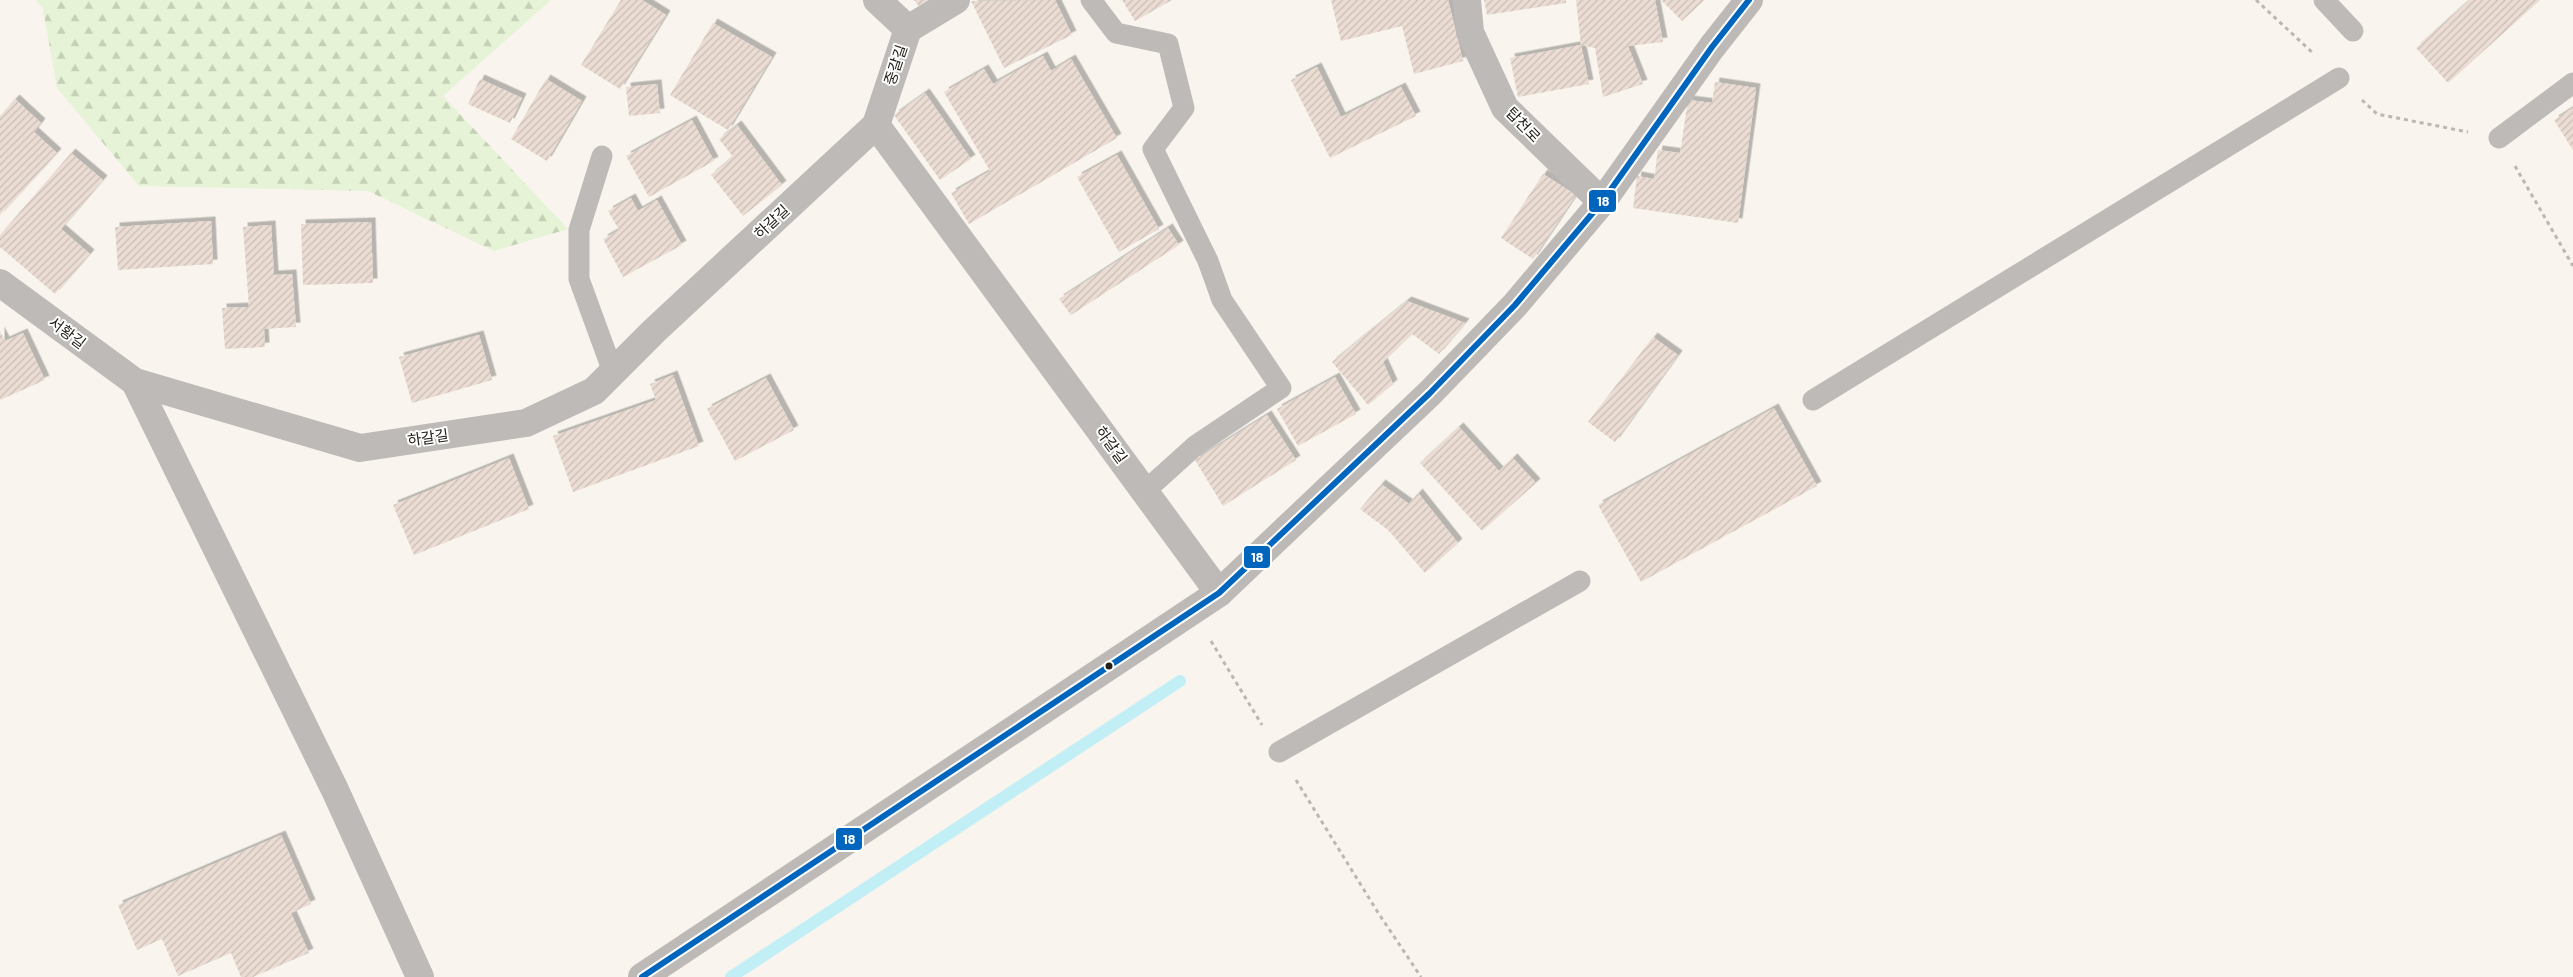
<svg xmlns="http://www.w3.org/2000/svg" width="2573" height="977" viewBox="0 0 2573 977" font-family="Barlow,'Noto Sans KR',sans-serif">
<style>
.forest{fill:url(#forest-firs)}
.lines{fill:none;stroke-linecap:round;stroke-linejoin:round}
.stream{stroke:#c2eef6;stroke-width:12}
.building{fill:url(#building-hatch);filter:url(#shadow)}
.path{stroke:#bab7b5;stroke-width:3;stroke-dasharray:4 4;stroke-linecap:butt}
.lane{stroke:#bebab8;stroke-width:21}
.street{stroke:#bebab8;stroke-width:28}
.secondary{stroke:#bdb9b7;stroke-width:28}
.bus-1-casing{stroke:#fff;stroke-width:10}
.bus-1{stroke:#0065bd;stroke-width:6}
.bus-dot{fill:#242019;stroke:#fff;stroke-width:2}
.labels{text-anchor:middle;stroke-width:4;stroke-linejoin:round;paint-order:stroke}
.street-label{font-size:15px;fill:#242019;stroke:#fff}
.line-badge{stroke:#fff;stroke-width:2}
.badge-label{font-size:14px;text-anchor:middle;font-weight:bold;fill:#fff}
</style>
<defs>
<pattern id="forest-firs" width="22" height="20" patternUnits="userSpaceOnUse" patternTransform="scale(1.25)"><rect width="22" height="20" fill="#e6f3d6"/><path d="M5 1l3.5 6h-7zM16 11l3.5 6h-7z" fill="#c5d0b7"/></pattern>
<pattern id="building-hatch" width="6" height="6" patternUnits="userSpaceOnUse" patternTransform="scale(1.25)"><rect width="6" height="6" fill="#ebddd3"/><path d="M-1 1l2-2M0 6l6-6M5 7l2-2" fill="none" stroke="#c9bdb5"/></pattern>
<filter id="shadow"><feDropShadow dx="4.5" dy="-4.5" stdDeviation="0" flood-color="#0004"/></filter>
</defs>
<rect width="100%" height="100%" fill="#f9f5ee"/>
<!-- forest -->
<path class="forest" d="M 36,0 L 551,0 L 443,96 L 568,229 L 494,251 L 368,191 L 139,186 L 57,88 L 43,9 Z"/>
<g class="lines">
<!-- stream -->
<path class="stream" d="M 731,977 L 1180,681"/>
</g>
<!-- building -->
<g class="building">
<path d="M 621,0 L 642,0 L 666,15 L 620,89 L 581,65 Z"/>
<path d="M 914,0 L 933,0 L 920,8 Z"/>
<path d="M 1055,0 L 1072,35 L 1004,68 L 971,1 Z"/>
<path d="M 1122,0 L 1172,0 L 1135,21 Z"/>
<path d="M 1331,0 L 1448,0 L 1463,61 L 1414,74 L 1402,26 L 1341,41 Z"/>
<path d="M 1484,0 L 1566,0 L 1566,3 L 1487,15 Z"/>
<path d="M 1576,0 L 1655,0 L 1663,42 L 1628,46 L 1643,84 L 1603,97 L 1595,48 L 1581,45 Z"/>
<path d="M 1661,0 L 1704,0 L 1682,21 Z"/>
<path d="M 2469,0 L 2540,0 L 2448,83 L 2416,48 Z"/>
<path d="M 713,23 L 772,57 L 728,130 L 670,95 Z"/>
<path d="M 1581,45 L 1589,84 L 1518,97 L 1510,58 Z"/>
<path d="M 1043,56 L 1051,71 L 1071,59 L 1117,138 L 969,224 L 951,193 L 990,171 L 944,92 L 984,69 L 993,84 Z"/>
<path d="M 1317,67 L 1341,117 L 1401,87 L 1416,116 L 1330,158 L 1291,80 Z"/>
<path d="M 480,79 L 522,98 L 510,123 L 468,104 Z"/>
<path d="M 546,79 L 582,101 L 547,161 L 511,139 Z"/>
<path d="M 1715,82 L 1756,88 L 1738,223 L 1633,208 L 1637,176 L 1654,179 L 1658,150 L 1680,153 L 1688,100 L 1712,103 Z"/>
<path d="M 657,84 L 660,113 L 629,116 L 626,87 Z"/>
<path d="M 925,93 L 971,159 L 940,180 L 894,115 Z"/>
<path d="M 15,99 L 41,123 L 34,132 L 57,153 L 0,215 L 0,116 Z"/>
<path d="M 2573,108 L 2573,150 L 2554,120 Z"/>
<path d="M 692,120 L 714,161 L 649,197 L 626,156 Z"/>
<path d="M 737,125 L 782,185 L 743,216 L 711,175 L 733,157 L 719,139 Z"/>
<path d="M 71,153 L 103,180 L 61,229 L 90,254 L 55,294 L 0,247 L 0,235 Z"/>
<path d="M 1117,155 L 1159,229 L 1119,252 L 1077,177 Z"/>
<path d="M 1543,174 L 1576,195 L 1533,259 L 1501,238 Z"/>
<path d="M 631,198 L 638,211 L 657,200 L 682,245 L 623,277 L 603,239 L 619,230 L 608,211 Z"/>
<path d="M 211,221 L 213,264 L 118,270 L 115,227 Z"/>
<path d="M 371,222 L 373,283 L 303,285 L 301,224 Z"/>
<path d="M 271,225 L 274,275 L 292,274 L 296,327 L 264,329 L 265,347 L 225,349 L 222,308 L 249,307 L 243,227 Z"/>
<path d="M 1168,228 L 1179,245 L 1071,315 L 1059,299 Z"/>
<path d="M 1407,301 L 1465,323 L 1439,354 L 1412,334 L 1383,362 L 1393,384 L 1368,405 L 1332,362 Z"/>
<path d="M 0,331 L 5,341 L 23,333 L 45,380 L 0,400 Z"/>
<path d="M 479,335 L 492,380 L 412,403 L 399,357 Z"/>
<path d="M 1653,337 L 1678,355 L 1615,442 L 1588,422 Z"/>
<path d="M 673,375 L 699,446 L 573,492 L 553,436 L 656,400 L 650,384 Z"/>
<path d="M 1335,377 L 1356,414 L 1298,446 L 1277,409 Z"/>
<path d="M 766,378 L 794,430 L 735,461 L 707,409 Z"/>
<path d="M 1774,408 L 1817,486 L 1641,582 L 1598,505 Z"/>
<path d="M 1267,415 L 1296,460 L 1223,506 L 1195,460 Z"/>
<path d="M 1459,427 L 1499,471 L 1513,458 L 1536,483 L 1482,531 L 1420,463 Z"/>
<path d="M 509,458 L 529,509 L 414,555 L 393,505 Z"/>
<path d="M 1381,484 L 1409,504 L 1418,493 L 1458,543 L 1425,573 L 1388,530 L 1360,509 Z"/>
<path d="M 281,835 L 311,904 L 291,913 L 309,953 L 253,977 L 241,977 L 231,953 L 178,976 L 162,939 L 137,950 L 118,905 Z"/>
</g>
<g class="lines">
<!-- path -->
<g class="path">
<path d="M 2256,0 L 2314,54"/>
<path d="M 2362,100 L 2377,114 L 2468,132"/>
<path d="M 2515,166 L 2573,266"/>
<path d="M 1211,641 L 1262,725"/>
<path d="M 1296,780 L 1377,911 L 1421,977"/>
</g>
<!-- lane -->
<g class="lane">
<path d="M 1091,0 L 1116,33 L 1168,44 L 1184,108 L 1153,149 L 1208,261 L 1222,300 L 1281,388 L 1195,446 L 1145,491"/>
<path d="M 2324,0 L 2353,31"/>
<path d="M 2499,138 L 2573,83"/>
<path d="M 602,156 L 579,230 L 579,279 L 613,372"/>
<path d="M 1813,400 L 2339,78"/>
<path d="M 1279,752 L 1580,581"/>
</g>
<!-- street -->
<g class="street">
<path d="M 877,0 L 908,29"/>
<path d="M 1467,0 L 1470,32 L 1505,108 L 1602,202"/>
<path d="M 876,125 L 1219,593"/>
<path d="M 0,283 L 135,382 L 360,448 L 526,423 L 594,391 L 654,331 L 876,125 L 908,29 L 956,0"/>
<path d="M 135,382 L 335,790 L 420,977"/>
</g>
<!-- secondary -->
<path class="secondary" d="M 642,977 L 1219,593 L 1430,393 L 1515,305 L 1602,202 L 1712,47 L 1749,0"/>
<defs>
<path id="bus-1" d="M 642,977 L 1219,593 L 1430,393 L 1515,305 L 1602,202 L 1712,47 L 1749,0"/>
</defs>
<!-- bus-1 casing -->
<use href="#bus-1" class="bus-1-casing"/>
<!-- bus-1 -->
<use href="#bus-1" class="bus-1"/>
</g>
<!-- markers -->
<circle class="bus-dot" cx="1109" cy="666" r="4.5"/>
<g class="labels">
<!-- street labels -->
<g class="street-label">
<text transform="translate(896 65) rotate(-72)" y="5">중갈길</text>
<text transform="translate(1523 125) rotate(46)" y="5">탑천로</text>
<text transform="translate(772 222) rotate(-43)" y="5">하갈길</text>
<text transform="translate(67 333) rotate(37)" y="5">서황길</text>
<text transform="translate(428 438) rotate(-8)" y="5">하갈길</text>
<text transform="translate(1111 445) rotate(54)" y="5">하갈길</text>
</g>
</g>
<g class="line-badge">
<rect x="1588" y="189" width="29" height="24" rx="5" fill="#0065bd"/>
<rect x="1243" y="545" width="28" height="24" rx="5" fill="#0065bd"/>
<rect x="835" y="827" width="28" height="24" rx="5" fill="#0065bd"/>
</g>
<g class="badge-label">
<text x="1603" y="206">18</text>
<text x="1257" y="562">18</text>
<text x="849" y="844">18</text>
</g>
</svg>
